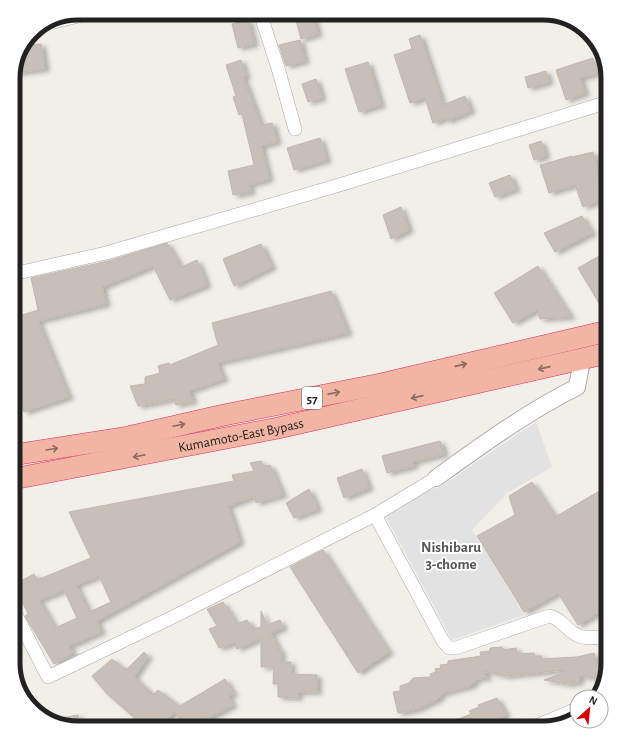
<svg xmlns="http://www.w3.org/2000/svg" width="621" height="741" viewBox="0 0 621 741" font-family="'Alegreya Sans',sans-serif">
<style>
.parking{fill:#e2e2e2}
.building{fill:#c7bfb8;stroke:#c4b6ab;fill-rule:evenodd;filter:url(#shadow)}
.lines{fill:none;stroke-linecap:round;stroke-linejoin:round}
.minor-casing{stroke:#a9a9a9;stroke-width:14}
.tertiary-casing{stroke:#a9a9a9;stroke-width:18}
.trunk-casing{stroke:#dc2a67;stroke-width:22}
.minor{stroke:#fff;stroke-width:13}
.tertiary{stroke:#fff;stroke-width:16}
.trunk{stroke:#f2b4a3;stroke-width:21}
.oneway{stroke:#8a6b62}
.labels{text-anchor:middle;stroke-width:4;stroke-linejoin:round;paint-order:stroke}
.shield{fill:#fff;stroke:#646464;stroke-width:1}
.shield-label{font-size:13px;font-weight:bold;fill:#222}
.street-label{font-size:14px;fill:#222;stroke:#fff}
.neighbourhood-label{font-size:15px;font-weight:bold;fill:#555;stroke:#fff}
.rim{fill:none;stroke:#222;stroke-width:5}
</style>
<defs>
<filter id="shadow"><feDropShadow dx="4.5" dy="2.5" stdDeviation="2" flood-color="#0004"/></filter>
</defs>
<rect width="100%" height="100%" fill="#f2efe9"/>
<!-- parking -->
<path class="parking" d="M 536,422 L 552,467 L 507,493 L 472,530 L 524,615 L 452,640 L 385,515 L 421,493 L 440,487 Z"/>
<!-- building -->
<g class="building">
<path d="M 294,13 L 312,13 L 318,34 L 301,39 Z"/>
<path d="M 248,20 L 254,44 L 238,48 L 232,24 Z"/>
<path d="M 420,35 L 443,105 L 465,96 L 471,111 L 447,121 L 446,118 L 433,123 L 425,98 L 410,103 L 394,55 L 412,49 L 409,39 Z"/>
<path d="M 300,40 L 305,61 L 286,66 L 279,45 Z"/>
<path d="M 41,44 L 45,69 L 14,73 L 27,45 Z"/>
<path d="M 593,58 L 598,73 L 580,78 L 585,93 L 566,100 L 556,70 Z"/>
<path d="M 241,60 L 246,76 L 243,77 L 261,125 L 272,123 L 277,142 L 261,146 L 269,179 L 249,185 L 251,192 L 233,195 L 228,171 L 254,165 L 242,114 L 239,115 L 233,97 L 236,96 L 226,65 Z"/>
<path d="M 368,62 L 381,105 L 359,112 L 345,69 Z"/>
<path d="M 546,71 L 549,82 L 528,88 L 525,77 Z"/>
<path d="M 316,79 L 322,98 L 308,102 L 302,84 Z"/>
<path d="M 320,138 L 327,160 L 294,170 L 287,148 Z"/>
<path d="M 541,141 L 546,156 L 534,160 L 529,145 Z"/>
<path d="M 593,152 L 600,181 L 607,198 L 583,207 L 575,185 L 549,193 L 540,165 L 572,156 L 572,157 Z"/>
<path d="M 510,175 L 516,189 L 495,197 L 489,183 Z"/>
<path d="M 401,207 L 409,230 L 391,239 L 383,215 Z"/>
<path d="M 582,216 L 592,233 L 555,252 L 544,233 Z"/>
<path d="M 167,243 L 181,267 L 197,260 L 207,285 L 170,300 L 153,266 L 102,287 L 106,304 L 38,321 L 69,397 L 24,412 L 13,382 L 13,318 L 38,310 L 31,278 L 108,261 Z"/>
<path d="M 261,244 L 272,267 L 234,286 L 223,259 Z"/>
<path d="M 608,251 L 608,318 L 578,268 Z"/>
<path d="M 538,266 L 571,317 L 540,319 L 537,310 L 513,323 L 494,293 Z"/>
<path d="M 331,291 L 348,333 L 217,363 L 224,379 L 189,391 L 193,401 L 176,405 L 174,399 L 138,406 L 130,386 L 145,384 L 145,377 L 160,373 L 158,366 L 169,363 L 170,365 L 218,345 L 212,323 Z"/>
<path d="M 440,441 L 444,454 L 413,462 L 414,466 L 387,473 L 382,456 Z"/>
<path d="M 261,461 L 264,467 L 270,465 L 283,495 L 256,503 L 255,496 L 228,506 L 240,542 L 97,621 L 101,632 L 69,646 L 73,653 L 54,664 L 25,616 L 28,613 L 13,585 L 34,574 L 37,580 L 91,558 L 69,512 L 234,481 L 232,475 L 254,471 L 250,463 ZM 99,576 L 111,602 L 89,612 L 76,585 ZM 64,590 L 77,618 L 55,628 L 39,600 Z"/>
<path d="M 362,469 L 369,488 L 344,498 L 337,478 Z"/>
<path d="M 532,482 L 555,517 L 608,486 L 608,607 L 578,625 L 558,593 L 524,612 L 477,536 L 515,515 L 509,496 Z"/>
<path d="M 309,489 L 318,509 L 294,518 L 286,503 Z"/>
<path d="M 323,550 L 389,652 L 358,673 L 290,567 Z"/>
<path d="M 223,602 L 237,624 L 247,620 L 253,629 L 261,627 L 261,611 L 267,625 L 280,620 L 283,628 L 271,633 L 279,650 L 281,650 L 281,662 L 291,662 L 291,674 L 317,675 L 317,692 L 298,692 L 298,698 L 278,697 L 278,684 L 273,684 L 274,667 L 261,667 L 261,638 L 237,649 L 235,643 L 219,648 L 209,629 L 217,626 L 207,609 Z"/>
<path d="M 502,647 L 503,650 L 516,648 L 517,654 L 534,653 L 535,656 L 542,656 L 542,659 L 577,657 L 594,653 L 600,678 L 578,676 L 580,682 L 568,684 L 544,680 L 565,672 L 564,670 L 505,676 L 484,671 L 487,678 L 477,679 L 471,686 L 443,693 L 438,699 L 418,709 L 398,713 L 393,692 L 400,691 L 400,686 L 409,683 L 413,678 L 431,677 L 430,674 L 436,672 L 435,669 L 441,668 L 440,665 L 448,664 L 448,661 L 481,656 L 480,652 L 490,651 L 490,648 Z"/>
<path d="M 144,652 L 148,656 L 134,677 L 153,695 L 158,690 L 179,706 L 178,707 L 225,679 L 234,694 L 228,695 L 233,705 L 190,728 L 186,728 L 174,712 L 160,728 L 146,728 L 107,694 L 92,676 L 112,659 L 126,670 Z"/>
<path d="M 497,698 L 506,715 L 487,728 L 438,728 L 438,727 L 471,714 L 469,711 L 479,707 L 478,705 Z"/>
<path d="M 78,715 L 81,728 L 49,720 Z"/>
</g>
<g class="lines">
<defs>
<g id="minor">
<path d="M 260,13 L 278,68 L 295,129"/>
<path d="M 54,22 L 90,13"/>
<path d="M 13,274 L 106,253 L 336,186 L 608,102"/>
<path d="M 375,515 L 443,641 L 449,648 L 456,648 L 549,616 C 560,617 567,631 577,635 C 586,640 598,637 608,636"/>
<path d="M 13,609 L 48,677 L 171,618 L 375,515 L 436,478"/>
<path d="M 531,728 L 577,709"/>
</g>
<path id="tertiary" d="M 436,478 C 482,445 527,412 577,387 L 582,360"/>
<g id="trunk">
<path d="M 13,455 L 128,437 L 224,415 L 381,384 L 608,331"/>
<path id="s1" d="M 13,479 L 278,428 L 608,353"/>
</g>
</defs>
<!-- minor casing -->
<use href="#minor" class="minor-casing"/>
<!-- tertiary casing -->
<use href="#tertiary" class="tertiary-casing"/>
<!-- trunk casing -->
<use href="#trunk" class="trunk-casing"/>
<!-- minor -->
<use href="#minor" class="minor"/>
<!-- tertiary -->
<use href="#tertiary" class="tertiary"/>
<!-- trunk -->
<use href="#trunk" class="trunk"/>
</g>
<!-- one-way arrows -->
<defs><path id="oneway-shaft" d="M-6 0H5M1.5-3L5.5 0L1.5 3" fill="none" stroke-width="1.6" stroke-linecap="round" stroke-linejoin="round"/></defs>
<g class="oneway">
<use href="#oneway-shaft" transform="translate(461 365) rotate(-13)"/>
<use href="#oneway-shaft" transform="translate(544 368) rotate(167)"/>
<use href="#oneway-shaft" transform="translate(334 393) rotate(-11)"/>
<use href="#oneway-shaft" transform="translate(417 397) rotate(167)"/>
<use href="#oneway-shaft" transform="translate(179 425) rotate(-12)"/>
<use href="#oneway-shaft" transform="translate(52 449) rotate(-9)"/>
<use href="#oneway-shaft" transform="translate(139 456) rotate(169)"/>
</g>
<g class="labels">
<!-- shield labels -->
<rect class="shield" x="302" y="387" width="20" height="22" rx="3"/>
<g class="shield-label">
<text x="312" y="403">57</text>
</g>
<!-- street labels -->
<g class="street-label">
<text dy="5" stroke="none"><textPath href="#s1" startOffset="232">Kumamoto-East Bypass</textPath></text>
</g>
<!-- neighbourhood labels -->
<g class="neighbourhood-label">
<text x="451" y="552">Nishibaru<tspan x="451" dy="17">3-chome</tspan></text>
</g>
</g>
<!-- crop -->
<path d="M0 0H621V741H0ZM78 20H543A58 58 0 0 1 601 78V663A58 58 0 0 1 543 721H78A58 58 0 0 1 20 663V78A58 58 0 0 1 78 20Z" fill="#fff" fill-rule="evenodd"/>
<path class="rim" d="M78 20H543A58 58 0 0 1 601 78V663A58 58 0 0 1 543 721H78A58 58 0 0 1 20 663V78A58 58 0 0 1 78 20Z"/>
<!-- north arrow -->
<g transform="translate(589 709) rotate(27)"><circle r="19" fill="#ffffff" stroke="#a7a7a7"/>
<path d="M0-3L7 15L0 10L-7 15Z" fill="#d40000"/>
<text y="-6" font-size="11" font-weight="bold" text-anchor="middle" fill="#222222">N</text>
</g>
</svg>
